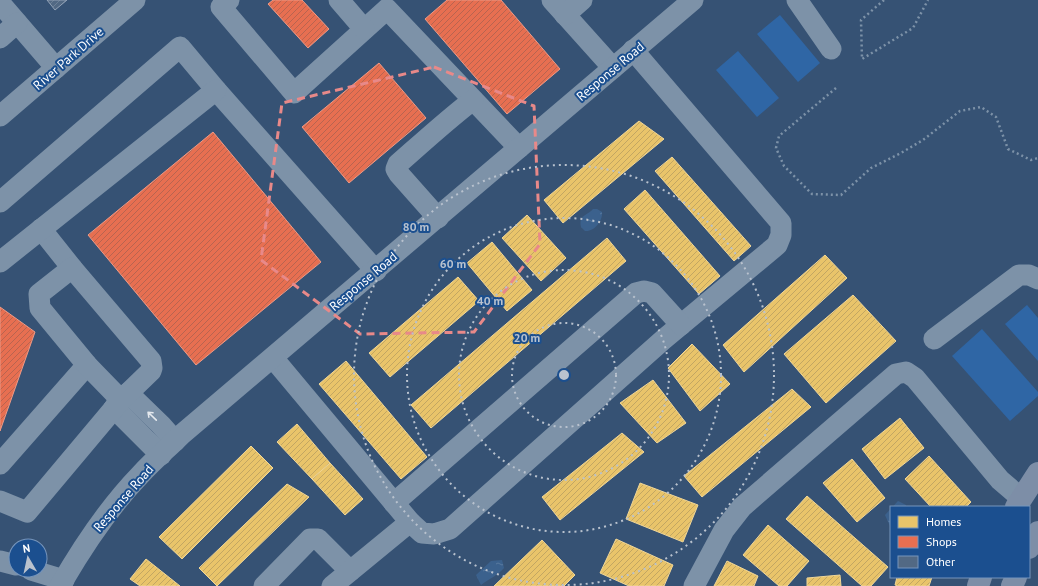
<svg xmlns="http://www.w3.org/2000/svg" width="1038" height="586" viewBox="0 0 1038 586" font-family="'PT Sans',sans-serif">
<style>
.park{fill:#2f66a5}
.water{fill:url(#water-ripples)}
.homes{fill:url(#homes-hatch);stroke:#f0d697}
.shops{fill:url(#shops-hatch);stroke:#ee9a85}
.building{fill:url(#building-hatch);stroke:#92a2b6}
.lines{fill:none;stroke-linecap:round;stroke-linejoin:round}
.path{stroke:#7d92a8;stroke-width:2.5;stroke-dasharray:2 3;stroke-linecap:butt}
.minor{stroke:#7d92a8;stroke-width:21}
.major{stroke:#7d8ea7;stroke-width:22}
.oneway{stroke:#e5e9ee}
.marked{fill:none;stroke:#e88989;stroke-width:3;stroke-dasharray:8 5;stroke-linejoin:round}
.ring{fill:none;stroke:#b9c2ce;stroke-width:2;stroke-dasharray:2 4}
.labels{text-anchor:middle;stroke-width:4;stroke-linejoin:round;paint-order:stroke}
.street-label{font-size:13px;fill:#fff;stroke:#1b4f8f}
.centre{fill:#b9c2ce;stroke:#1b4f8f;stroke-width:2}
.ring-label{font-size:12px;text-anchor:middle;font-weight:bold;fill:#b9c2ce;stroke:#1b4f8f;stroke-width:4;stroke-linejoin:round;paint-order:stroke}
</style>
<defs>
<pattern id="water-ripples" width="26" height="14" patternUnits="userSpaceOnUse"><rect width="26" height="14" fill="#3b618d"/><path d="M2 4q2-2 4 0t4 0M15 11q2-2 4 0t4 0" fill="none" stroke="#58799e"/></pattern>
<pattern id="homes-hatch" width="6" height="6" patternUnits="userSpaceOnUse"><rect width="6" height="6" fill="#e9c46a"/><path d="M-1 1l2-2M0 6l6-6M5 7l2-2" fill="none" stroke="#c2a662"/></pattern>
<pattern id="shops-hatch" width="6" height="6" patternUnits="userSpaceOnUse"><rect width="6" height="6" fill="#e76f51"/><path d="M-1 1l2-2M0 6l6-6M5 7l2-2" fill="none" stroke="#b86450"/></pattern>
<pattern id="building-hatch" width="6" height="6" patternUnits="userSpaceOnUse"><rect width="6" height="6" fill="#526984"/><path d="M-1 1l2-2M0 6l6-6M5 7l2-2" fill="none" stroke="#6c8096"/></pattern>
</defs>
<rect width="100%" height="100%" fill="#365274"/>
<!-- park -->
<g class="park">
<path d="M 780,15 L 820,63 L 798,82 L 757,34 Z"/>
<path d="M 738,51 L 779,98 L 757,117 L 716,70 Z"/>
<path d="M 1027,305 L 1038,318 L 1038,361 L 1005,324 Z"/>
<path d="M 982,329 L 1038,392 L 1038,396 L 1010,421 L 952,356 Z"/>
</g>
<!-- water -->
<g class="water">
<path d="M 593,209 L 597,209 L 602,212 C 603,221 594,232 585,231 L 581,227 C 579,214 586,217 593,209 Z"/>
<path d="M 898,501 L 906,505 L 906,507 L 891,507 L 890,526 L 885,515 Z"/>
<path d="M 502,560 L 504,568 C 498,575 489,579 481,585 L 476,575 L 491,561 Z"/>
</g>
<!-- homes -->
<g class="homes">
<path d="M 639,121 L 664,139 L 563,223 L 544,200 Z"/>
<path d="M 672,157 L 751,246 L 734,261 L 655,171 Z"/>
<path d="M 645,190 L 720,276 L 699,294 L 624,209 Z"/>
<path d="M 527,215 L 566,258 L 541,281 L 502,238 Z"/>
<path d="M 607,238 L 626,261 L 431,428 L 411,405 Z"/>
<path d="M 492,242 L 532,290 L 507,311 L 467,263 Z"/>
<path d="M 825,255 L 847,278 L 744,372 L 723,345 Z"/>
<path d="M 458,277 L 479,301 L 390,377 L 369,353 Z"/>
<path d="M 853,295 L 896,341 L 826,403 L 784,354 Z"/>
<path d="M 692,344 L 730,384 L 700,411 L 668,368 Z"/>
<path d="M 346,361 L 427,457 L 401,479 L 319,384 Z"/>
<path d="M 653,380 L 686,423 L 657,443 L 620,403 Z"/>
<path d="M 792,389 L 811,407 L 702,497 L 684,476 Z"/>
<path d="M 900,418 L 924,448 L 885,479 L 862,449 Z"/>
<path d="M 297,424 L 330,463 L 312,479 L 277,442 Z"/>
<path d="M 622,433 L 644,452 L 560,520 L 542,497 Z"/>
<path d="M 251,446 L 273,468 L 182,559 L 159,537 Z"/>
<path d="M 929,456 L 971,502 L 966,507 L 931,507 L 905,479 Z"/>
<path d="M 852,459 L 885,498 L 857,522 L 823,483 Z"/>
<path d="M 330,463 L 363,499 L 345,515 L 312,479 Z"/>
<path d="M 640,483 L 698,505 L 683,542 L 626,519 Z"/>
<path d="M 287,484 L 309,497 L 217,586 L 199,568 Z"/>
<path d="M 807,496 L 888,567 L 871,586 L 862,586 L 786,519 Z"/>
<path d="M 768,525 L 809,561 L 787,586 L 779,586 L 743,555 Z"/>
<path d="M 616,539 L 673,565 L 664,586 L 629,586 L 600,573 Z"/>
<path d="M 542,540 L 575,575 L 564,586 L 494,586 Z"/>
<path d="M 146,559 L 180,586 L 140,586 L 130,579 Z"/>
<path d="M 727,561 L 758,576 L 754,586 L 714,586 Z"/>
<path d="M 840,575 L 841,586 L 807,586 L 807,578 Z"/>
<path d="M 897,577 L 932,577 L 929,586 L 898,586 L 895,585 Z"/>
</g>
<!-- shops -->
<g class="shops">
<path d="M 273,0 L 302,0 L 329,29 L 308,48 L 268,4 Z"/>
<path d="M 447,0 L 501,0 L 560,69 L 507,114 L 425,19 Z"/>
<path d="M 379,63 L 426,118 L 349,183 L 302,127 Z"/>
<path d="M 213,132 L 321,262 L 196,365 L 88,235 Z"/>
<path d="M 0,307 L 35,332 L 0,431 Z"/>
</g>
<!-- building -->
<path class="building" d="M 47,0 L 67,0 L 55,10 Z"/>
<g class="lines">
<!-- path -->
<g class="path">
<path d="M 884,0 L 861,20 L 862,59 L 913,28 L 928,0"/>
<path d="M 836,88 L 779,136 L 776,148 L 784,166 L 812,194 L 841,195 L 871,168 L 901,153 L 923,140 L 960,111 L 981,107 L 996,117 L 1008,149 L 1031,160 L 1038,158"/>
</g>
<!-- minor -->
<g class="minor">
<path d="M 229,0 L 221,7 L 294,93 L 387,9 L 519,148"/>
<path d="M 339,0 L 364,29"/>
<path d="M 552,0 L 613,68"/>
<path d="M 797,0 L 831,49"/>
<path d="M 0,3 L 56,68"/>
<path d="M 565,15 L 582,0"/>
<path d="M 0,38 L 17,23"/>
<path d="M 0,116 L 135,0"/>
<path d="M 0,202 L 180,47 L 216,90 L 376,271"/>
<path d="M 438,218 L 399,174 L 396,169 L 398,164 C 423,142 447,120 473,100"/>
<path d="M 41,229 L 72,268"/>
<path d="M 0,262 L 216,90"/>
<path d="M 934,339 L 1019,275 L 1029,275 L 1038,279"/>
<path d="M 273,358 L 410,522 L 422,533 L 434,534 L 450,529 L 664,339 L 777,245 L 781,235 L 781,223 L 633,50"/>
<path d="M 128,393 L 161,425 L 175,441"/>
<path d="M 114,408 L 161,455"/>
<path d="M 0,464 L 87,365"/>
<path d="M 0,501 L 27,512 L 121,400 L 87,365 L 40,308 L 39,294 L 72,268 L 151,361 L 152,368 L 151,371 L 121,400"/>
<path d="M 394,503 L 636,293 L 644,291 L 652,293 L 681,325"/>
<path d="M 0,561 L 16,565"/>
<path d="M 31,570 L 64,580"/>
<path d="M 60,586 C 83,546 109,507 141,474 C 154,460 168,448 181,435 L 693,0"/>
<path d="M 264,586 L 310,539 L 318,539 L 350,571"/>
<path d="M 332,586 L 410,522"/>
<path d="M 694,586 L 724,530 L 742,507 L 896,374 L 906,372 L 915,378 L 1000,480 L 1021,498"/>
</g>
<!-- major -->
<g class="major">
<path d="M 1016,507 L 1038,473"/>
<path d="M 1029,548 L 1038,532"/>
<path d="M 978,586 L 981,577"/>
<path d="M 1012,586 L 1016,577"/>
</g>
</g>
<!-- one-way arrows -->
<defs><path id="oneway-shaft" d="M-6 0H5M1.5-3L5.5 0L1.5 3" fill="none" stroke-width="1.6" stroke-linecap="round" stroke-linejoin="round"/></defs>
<use class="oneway" href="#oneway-shaft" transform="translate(152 416) rotate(-136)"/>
<!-- marked area -->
<path class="marked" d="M 434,67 L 534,106 L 540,244 L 474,332 L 360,334 L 261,260 L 282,103 Z"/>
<!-- distance rings -->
<g class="ring">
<circle cx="564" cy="375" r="52"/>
<circle cx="564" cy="375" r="105"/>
<circle cx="564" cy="375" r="157"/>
<circle cx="564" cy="375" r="210"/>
</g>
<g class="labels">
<!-- street labels -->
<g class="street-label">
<text transform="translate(68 58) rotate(-41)" y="5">River Park Drive</text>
<text transform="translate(610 71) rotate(-40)" y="5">Response Road</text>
<text transform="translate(363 281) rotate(-40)" y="5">Response Road</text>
<text transform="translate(123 498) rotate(-49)" y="5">Response Road</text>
</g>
</g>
<circle cx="564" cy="375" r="6" class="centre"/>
<g class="ring-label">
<text x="416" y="231">80 m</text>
<text x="453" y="268">60 m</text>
<text x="490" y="305">40 m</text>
<text x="527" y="342">20 m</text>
</g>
<!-- legend -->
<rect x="890" y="506" width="140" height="72" fill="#1b4f8f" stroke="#7695bc"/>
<rect x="898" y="516" width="20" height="12" fill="#e9c46a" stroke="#7695bc"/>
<text x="926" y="526" font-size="12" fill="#ffffff">Homes</text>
<rect x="898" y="536" width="20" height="12" fill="#e76f51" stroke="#7695bc"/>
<text x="926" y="546" font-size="12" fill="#ffffff">Shops</text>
<rect x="898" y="556" width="20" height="12" fill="#526984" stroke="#7695bc"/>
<text x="926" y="566" font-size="12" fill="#ffffff">Other</text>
<!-- north arrow -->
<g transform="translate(28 558) rotate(351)"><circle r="19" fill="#1b4f8f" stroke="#7695bc"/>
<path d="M0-3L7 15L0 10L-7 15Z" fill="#b9c2ce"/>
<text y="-6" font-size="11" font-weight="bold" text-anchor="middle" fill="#ffffff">N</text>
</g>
</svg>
